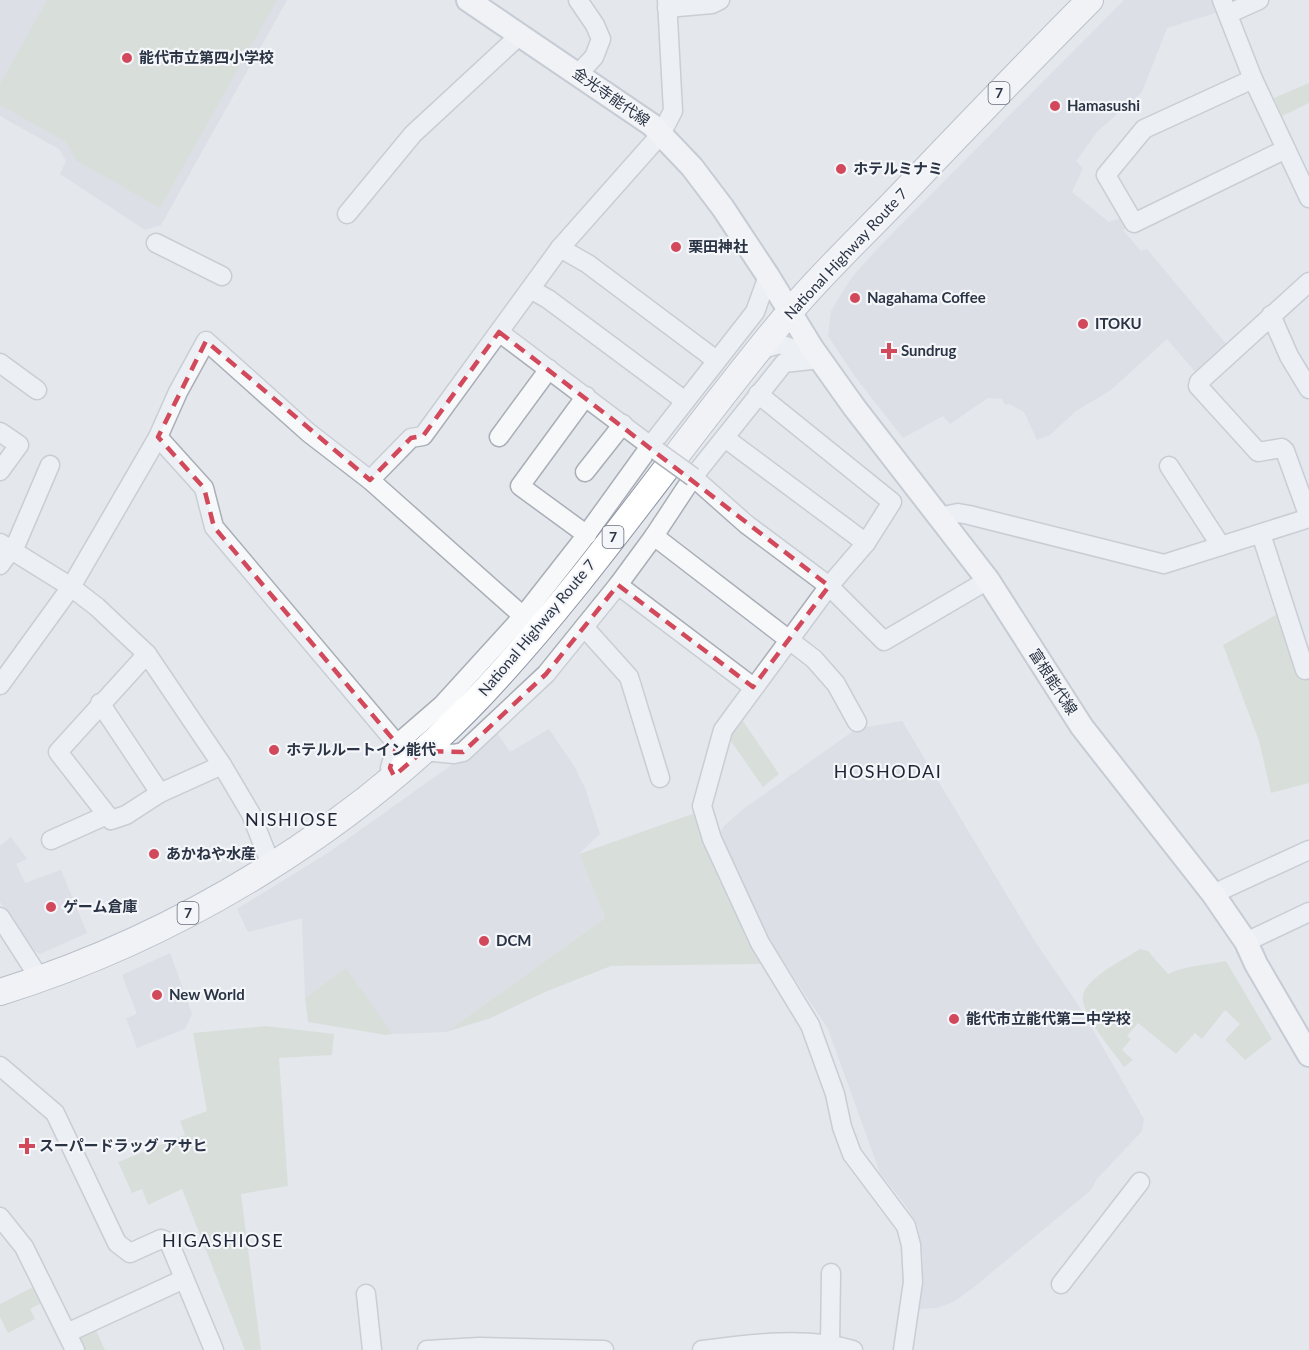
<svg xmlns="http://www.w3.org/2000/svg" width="1309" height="1350" viewBox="0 0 1309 1350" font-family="Lato,'Noto Sans JP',sans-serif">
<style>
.built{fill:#d2d6de}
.green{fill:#c9d6c5}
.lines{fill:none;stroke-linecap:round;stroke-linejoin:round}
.minor-casing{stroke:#a9aeb7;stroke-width:21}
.major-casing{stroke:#a3abb8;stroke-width:26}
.highway-casing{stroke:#8b94a3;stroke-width:28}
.minor{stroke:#f7f8fa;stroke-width:18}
.major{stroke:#fff;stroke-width:22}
.highway{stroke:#fff;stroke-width:26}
.minor-bridge-casing{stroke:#a9aeb7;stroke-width:21;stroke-linecap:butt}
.minor-bridge{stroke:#f7f8fa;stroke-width:18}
.marked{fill:none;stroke:#d1495b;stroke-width:4.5;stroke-dasharray:12 8;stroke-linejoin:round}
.poi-dot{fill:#d1495b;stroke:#f4f6f9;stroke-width:2}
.labels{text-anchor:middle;stroke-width:4.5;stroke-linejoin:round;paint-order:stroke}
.shield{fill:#f4f6f9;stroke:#676e7b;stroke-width:1.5}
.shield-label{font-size:14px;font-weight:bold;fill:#2b3445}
.poi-label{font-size:15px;font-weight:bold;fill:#2b3445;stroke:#f4f6f9;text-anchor:start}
.street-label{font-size:15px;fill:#2b3445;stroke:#f4f6f9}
.quarter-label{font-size:18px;letter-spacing:1.5px;fill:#1d2536;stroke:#f4f6f9}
</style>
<rect width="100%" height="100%" fill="#e4e7ec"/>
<!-- built -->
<g class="built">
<path d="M 0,0 L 287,0 L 161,225 L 145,230 L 60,174 L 66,161 L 59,149 L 0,116 Z"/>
<path d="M 1124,0 L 1221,0 L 1225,10 L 1167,28 L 1142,92 L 1098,131 L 1076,161 L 1083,168 L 1072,192 L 1109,222 L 1127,216 L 1131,225 L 1123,230 L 1141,251 L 1147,249 L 1228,346 L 1197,374 L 1167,339 L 1111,390 L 1076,411 L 1050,435 L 1037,440 L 1024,412 L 1009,404 L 1005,405 L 1002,399 L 988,398 L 950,424 L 943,416 L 903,438 L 856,378 L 828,336 L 831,311 L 852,277 L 879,247 Z"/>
<path d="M 902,721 L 1034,940 L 1081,1009 L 1144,1119 L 1142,1131 L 1097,1179 L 1090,1191 L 974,1287 L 955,1301 L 937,1308 L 916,1309 L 923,1286 L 923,1258 L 918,1226 L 906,1206 L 880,1173 L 828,1029 L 760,926 L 718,841 L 723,827 L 742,810 L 856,729 Z"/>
<path d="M 549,729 L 574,766 L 585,788 L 600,834 L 579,854 L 605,918 L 446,1032 L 393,1034 L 346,969 L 305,998 L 302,918 L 248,932 L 237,909 L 328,853 L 457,761 L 495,730 L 510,752 Z"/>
<path d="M 11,837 L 27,859 L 16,864 L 25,883 L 61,870 L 87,933 L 40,954 L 33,950 L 0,902 L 0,846 Z"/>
<path d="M 170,953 L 192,1014 L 185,1029 L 137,1048 L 126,1018 L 137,1014 L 122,975 Z"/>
</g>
<!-- green -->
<g class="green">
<path d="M 47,0 L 277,0 L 160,208 L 77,161 L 66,142 L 0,105 L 0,84 Z"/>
<path d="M 1309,83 L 1309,103 L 1282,116 L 1274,98 Z"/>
<path d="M 1283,611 L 1309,671 L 1309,783 L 1271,793 L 1259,741 L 1223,645 Z"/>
<path d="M 739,715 L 779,774 L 763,787 L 726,734 Z"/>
<path d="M 698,812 L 762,964 L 611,966 L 545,992 L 491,1018 L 446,1032 L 605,918 L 579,854 Z"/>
<path d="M 1140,949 L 1148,951 L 1168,974 C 1187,965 1206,965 1226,961 L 1272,1039 L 1245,1060 L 1225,1040 L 1240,1024 L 1225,1010 L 1202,1039 L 1195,1033 L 1176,1054 L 1138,1023 L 1127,1036 L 1131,1039 L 1122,1050 L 1133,1060 L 1124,1067 C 1114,1052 1079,1013 1083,995 C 1087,977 1125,959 1140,949 Z"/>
<path d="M 346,968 L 393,1034 L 386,1035 L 308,1022 L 305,998 Z"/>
<path d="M 266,1026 L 334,1034 L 332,1055 L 279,1058 L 288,1186 L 241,1194 L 261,1350 L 245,1350 L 182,1189 L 148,1205 L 142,1189 L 132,1193 L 118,1162 L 185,1135 L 180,1121 L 207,1111 L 193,1033 Z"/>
<path d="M 35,1286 L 43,1302 L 30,1309 L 35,1319 L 8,1333 L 0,1317 L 0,1304 Z"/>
<path d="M 95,1328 L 105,1350 L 79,1350 L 74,1337 Z"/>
</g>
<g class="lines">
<defs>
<g id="minor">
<path d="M 1222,0 L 1253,79 L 1309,198"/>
<path d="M 667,8 L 712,4 L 720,0"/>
<path d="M 1228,14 L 1259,0"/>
<path d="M 578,74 L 594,57 L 601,39 L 595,25 L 578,0"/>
<path d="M 1253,79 L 1144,129 L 1106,175 L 1134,223 L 1286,149"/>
<path d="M 347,214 L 413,134 L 520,35"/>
<path d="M 156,243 L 222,276"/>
<path d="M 560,248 L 588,264 L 716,360"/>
<path d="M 1309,282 L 1199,382 L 1198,386 L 1258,452 L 1282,448 L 1285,451 L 1309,517"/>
<path d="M 532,290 L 548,299 L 685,401"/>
<path d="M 1271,315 L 1289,356 L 1309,389"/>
<path d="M 499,332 L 657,451"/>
<path d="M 759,350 L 780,344 L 818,358"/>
<path d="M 0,363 L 37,390"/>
<path d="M 758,394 L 892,502 L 866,543 L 829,586 L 723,730 L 702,806 L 712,839 L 760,943 L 810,1025 L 835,1094 L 842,1127 L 852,1154 L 906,1226 L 911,1245 L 913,1282 L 903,1350"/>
<path d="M 586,396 L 520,486 L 587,535"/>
<path d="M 0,432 L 19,445 L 0,471"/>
<path d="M 158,437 L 204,488 L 214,527 L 397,744"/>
<path d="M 499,437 L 549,369"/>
<path d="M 725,438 L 866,543"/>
<path d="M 1169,466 L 1221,546"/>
<path d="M 585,472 L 623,424"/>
<path d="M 693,477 L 746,524 L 829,586 L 884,641 L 988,580"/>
<path d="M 370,480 L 411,438 L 423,436 L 560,248 L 661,134 L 673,111 L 667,0"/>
<path d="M 938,517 L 958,513 L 969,515 L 1164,564 L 1309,518"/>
<path d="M 1261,534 L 1305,670"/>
<path d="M 654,536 L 814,659 L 836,684 L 857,722"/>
<path d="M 0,543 L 71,587 L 97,607 L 147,654 L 222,765 L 251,814 L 271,865"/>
<path d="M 0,565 L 17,542 L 50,465"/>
<path d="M 618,585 L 753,687"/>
<path d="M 584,627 L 629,677 L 660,778"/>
<path d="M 147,654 L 58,752 L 111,820 L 126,815 L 160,793 L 222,765"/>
<path d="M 0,685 L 71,587 L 158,437 L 178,392 L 206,341 L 309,433 L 370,480 L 523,616"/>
<path d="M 100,703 L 160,793"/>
<path d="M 423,751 L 454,754 L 463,752 L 546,674 L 618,585 L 654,536 L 693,477 L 784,363 L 820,359"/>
<path d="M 394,776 L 390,768 L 397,744 L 442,705 L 523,616 L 581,542 L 651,445 L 755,312 L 768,276"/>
<path d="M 51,840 L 107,815"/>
<path d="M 1213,894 L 1309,850"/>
<path d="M 0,917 L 40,979"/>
<path d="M 1246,942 L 1309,912"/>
<path d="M 0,1066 L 55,1113 L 117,1243 L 130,1253 L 161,1239 L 169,1242 L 214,1350"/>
<path d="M 0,1217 L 24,1247 L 75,1350"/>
<path d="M 1061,1284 L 1140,1182"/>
<path d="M 366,1294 L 372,1350"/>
<path d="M 67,1333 L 184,1279"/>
<path d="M 830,1345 L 831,1273"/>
<path d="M 427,1350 L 479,1347 L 604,1350"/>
<path d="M 702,1350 C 748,1344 808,1336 853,1350"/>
</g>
<path id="major" d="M 468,0 L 652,125 L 692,167 L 723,208 L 768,276 L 812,348 L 854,407 L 988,580 L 1082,727 L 1213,894 L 1246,942 L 1256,964 L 1309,1055"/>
<path id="highway" d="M 0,992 C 178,937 353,830 481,695 C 593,576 683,439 788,314 C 823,272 864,234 902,194 C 964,129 1026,64 1090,0"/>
</defs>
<!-- minor casing -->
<use href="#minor" class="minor-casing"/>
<!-- major casing -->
<use href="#major" class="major-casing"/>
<!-- highway casing -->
<use href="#highway" class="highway-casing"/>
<!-- minor -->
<use href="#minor" class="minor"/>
<!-- major -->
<use href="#major" class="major"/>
<!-- highway -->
<use href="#highway" class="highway"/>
<defs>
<path id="minor-bridge" d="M 657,451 L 693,477"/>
</defs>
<!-- minor-bridge casing -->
<use href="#minor-bridge" class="minor-bridge-casing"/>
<!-- minor-bridge -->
<use href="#minor-bridge" class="minor-bridge"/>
</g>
<!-- marked area -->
<path d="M0 0H1309V1350H0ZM 499,332 L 829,586 L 753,687 L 618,585 L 546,674 L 463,752 L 423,751 L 394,776 L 390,768 L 397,744 L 214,527 L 204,488 L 158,437 L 206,341 L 370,480 L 411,438 L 423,436 Z" fill="#e4e7ec" fill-opacity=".55" fill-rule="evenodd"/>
<path class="marked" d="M 499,332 L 829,586 L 753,687 L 618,585 L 546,674 L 463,752 L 423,751 L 394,776 L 390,768 L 397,744 L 214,527 L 204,488 L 158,437 L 206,341 L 370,480 L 411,438 L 423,436 Z"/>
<!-- markers -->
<g class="poi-dot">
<circle cx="127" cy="58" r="6"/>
<circle cx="1055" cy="106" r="6"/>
<circle cx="841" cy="169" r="6"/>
<circle cx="676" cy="247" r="6"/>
<circle cx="855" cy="298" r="6"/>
<circle cx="1083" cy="324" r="6"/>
<path d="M886 342h6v6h6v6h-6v6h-6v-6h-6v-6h6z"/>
<circle cx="274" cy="750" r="6"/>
<circle cx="154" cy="854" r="6"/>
<circle cx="51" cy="907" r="6"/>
<circle cx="484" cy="941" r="6"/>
<circle cx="157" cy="995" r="6"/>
<circle cx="954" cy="1019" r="6"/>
<path d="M24 1137h6v6h6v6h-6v6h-6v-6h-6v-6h6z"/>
</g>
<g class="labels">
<!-- shield labels -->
<g class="shield">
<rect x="988.5" y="82" width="21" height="22" rx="4.5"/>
<rect x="602.5" y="526" width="21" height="22" rx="4.5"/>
<rect x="177.5" y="902" width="21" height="22" rx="4.5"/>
</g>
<g class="shield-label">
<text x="999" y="98">7</text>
<text x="613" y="542">7</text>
<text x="188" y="918">7</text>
</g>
<!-- poi labels -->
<g class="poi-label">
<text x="139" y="63">能代市立第四小学校</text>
<text x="1067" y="111">Hamasushi</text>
<text x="853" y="174">ホテルミナミ</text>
<text x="688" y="252">栗田神社</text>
<text x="867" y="303">Nagahama Coffee</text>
<text x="1095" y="329">ITOKU</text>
<text x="901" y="356">Sundrug</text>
<text x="286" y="755">ホテルルートイン能代</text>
<text x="166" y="859">あかねや水産</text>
<text x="63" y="912">ゲーム倉庫</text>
<text x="496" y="946">DCM</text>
<text x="169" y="1000">New World</text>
<text x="966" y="1024">能代市立能代第二中学校</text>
<text x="39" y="1151">スーパードラッグ アサヒ</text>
</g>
<!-- street labels -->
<g class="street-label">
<text transform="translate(611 97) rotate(35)" y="5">金光寺能代線</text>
<text transform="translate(846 254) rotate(-47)" y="5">National Highway Route 7</text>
<text transform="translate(537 628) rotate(-50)" y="5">National Highway Route 7</text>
<text transform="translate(1053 682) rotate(57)" y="5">富根能代線</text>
</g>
<!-- quarter labels -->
<g class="quarter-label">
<text x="888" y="778">HOSHODAI</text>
<text x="292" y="826">NISHIOSE</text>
<text x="223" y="1247">HIGASHIOSE</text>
</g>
</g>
</svg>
